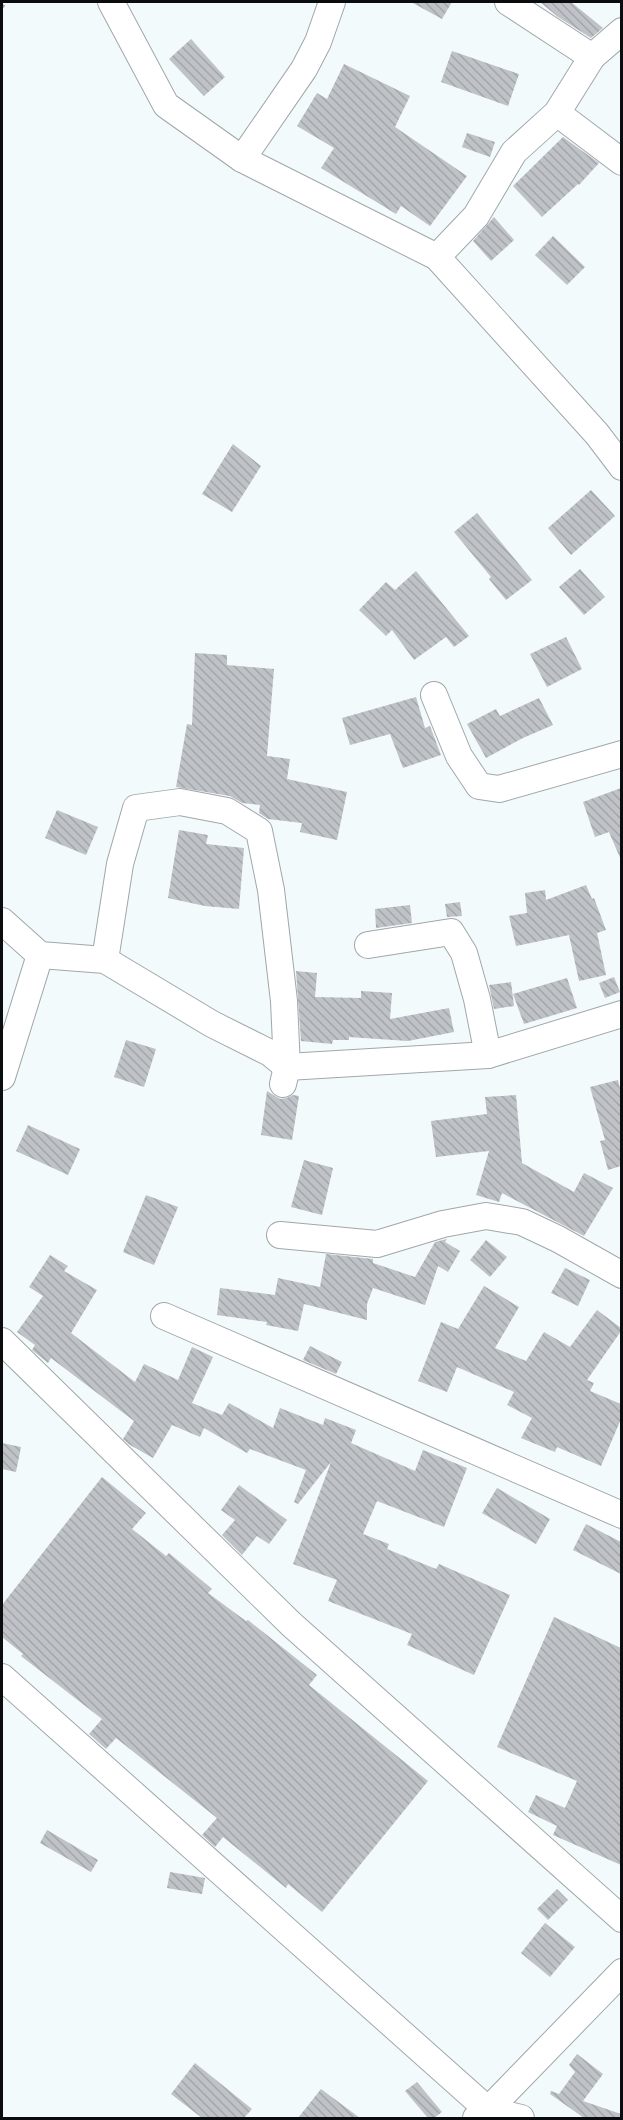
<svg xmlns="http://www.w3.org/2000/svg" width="623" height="2120" viewBox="0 0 623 2120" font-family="'Noto Sans',sans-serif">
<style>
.building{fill:url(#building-back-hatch)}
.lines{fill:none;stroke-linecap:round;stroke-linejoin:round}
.minor-casing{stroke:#a1a7aa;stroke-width:28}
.path{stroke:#a8aeb0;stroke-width:4;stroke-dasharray:3 4.5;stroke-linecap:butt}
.minor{stroke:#fff;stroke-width:26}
</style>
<defs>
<pattern id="building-back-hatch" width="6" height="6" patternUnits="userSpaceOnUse" patternTransform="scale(1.5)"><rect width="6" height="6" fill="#bfc2c7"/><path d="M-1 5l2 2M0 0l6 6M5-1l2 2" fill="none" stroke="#a3a6aa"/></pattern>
</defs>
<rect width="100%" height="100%" fill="#f3fafc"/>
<!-- building -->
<g class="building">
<path d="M 411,2 L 452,2 L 442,19 Z"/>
<path d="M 540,2 L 571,2 L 603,28 L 591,38 L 558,17 Z"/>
<path d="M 191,39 L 225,77 L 204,96 L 169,59 Z"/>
<path d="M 452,51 L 519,74 L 508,106 L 441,82 Z"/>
<path d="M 344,64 L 410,96 L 395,127 L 467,176 L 430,226 L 401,206 L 396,214 L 321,168 L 334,148 L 297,126 L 317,93 L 327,99 Z"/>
<path d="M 467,133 L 495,142 L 490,157 L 462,147 Z"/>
<path d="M 563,137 L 599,163 L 579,185 L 578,184 L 542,217 L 513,186 Z"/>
<path d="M 494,217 L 514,240 L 491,261 L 473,241 Z"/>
<path d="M 553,236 L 585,267 L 567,285 L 535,255 Z"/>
<path d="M 233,444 L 261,466 L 232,512 L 202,494 Z"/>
<path d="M 591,490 L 615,516 L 571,555 L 548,528 Z"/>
<path d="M 477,513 L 532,580 L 506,600 L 489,579 L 491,577 L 454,532 Z"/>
<path d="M 580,569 L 605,597 L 584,615 L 559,587 Z"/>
<path d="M 416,571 L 469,636 L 454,647 L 446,637 L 414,660 L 392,630 L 386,636 L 359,610 L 386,582 L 395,590 Z"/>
<path d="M 566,637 L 582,669 L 547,687 L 530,654 Z"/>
<path d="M 195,653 L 227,655 L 227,665 L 274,669 L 267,756 L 290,759 L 287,779 L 347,792 L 337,840 L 300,832 L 302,823 L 268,819 L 259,813 L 260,805 L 242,803 L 230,796 L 176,787 L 187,724 L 192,725 Z"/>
<path d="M 416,697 L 425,728 L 430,726 L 441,755 L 403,768 L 390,734 L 350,745 L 342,718 Z"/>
<path d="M 539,698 L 553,725 L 523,738 L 486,758 L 467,724 L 496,709 L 500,716 Z"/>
<path d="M 621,788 L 621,860 L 609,832 L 595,837 L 583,802 Z"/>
<path d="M 57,810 L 98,827 L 86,855 L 45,838 Z"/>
<path d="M 179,830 L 208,835 L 206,844 L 244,848 L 239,909 L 205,906 L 168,898 Z"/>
<path d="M 586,885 L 592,899 L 594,898 L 606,930 L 597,933 L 606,975 L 579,981 L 569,935 L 516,946 L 509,916 L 527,913 L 525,893 L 545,890 L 546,900 Z"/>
<path d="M 460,902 L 462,916 L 447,917 L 445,904 Z"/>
<path d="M 410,905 L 412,923 L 376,928 L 375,909 Z"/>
<path d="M 296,971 L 317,973 L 315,997 L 361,998 L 361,991 L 392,993 L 390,1019 L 449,1008 L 454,1032 L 408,1041 L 349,1037 L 349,1040 L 333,1040 L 332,1044 L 301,1041 Z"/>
<path d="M 614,977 L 620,992 L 605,998 L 599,983 Z"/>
<path d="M 567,978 L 577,1008 L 524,1024 L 513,994 Z"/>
<path d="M 511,982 L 514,1006 L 494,1009 L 489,985 Z"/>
<path d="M 126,1040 L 156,1049 L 144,1087 L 114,1077 Z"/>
<path d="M 618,1080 L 621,1092 L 621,1166 L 608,1170 L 600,1141 L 605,1140 L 590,1087 Z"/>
<path d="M 267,1091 L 280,1099 L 287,1098 L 293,1095 L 299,1096 L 292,1140 L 261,1135 Z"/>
<path d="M 516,1095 L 522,1163 L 574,1192 L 584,1173 L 613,1188 L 584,1236 L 502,1193 L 499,1202 L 476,1195 L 489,1151 L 436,1157 L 431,1121 L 487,1114 L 485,1097 Z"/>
<path d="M 28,1125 L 80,1149 L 68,1175 L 16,1151 Z"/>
<path d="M 304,1160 L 333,1168 L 322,1215 L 291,1207 Z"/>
<path d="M 146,1195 L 178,1207 L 154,1265 L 123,1252 Z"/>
<path d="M 447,1239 L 445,1242 L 460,1251 L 448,1272 L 438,1266 L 425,1305 L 373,1288 L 367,1304 L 367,1320 L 304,1304 L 298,1331 L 266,1325 L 267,1322 L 217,1315 L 220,1288 L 275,1295 L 278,1278 L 320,1287 L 326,1254 L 373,1259 L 373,1263 L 415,1277 L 435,1242 Z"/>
<path d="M 486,1240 L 507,1257 L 490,1277 L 470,1260 Z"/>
<path d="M 50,1255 L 68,1266 L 64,1271 L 97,1290 L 71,1333 L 135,1382 L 144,1364 L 178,1380 L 192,1347 L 213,1357 L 192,1403 L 222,1415 L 229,1403 L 273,1428 L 280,1408 L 323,1425 L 325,1418 L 356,1430 L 351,1443 L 415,1471 L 423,1450 L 467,1468 L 444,1527 L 377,1501 L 363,1534 L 389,1544 L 387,1549 L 436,1569 L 439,1564 L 510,1595 L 474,1675 L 407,1645 L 412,1634 L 328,1601 L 337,1580 L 293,1564 L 331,1462 L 298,1504 L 294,1502 L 306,1470 L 250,1449 L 247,1453 L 204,1428 L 200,1437 L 172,1425 L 153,1458 L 130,1445 L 123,1439 L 134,1421 L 51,1358 L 48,1363 L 32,1350 L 35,1345 L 17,1332 L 43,1296 L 29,1287 Z"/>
<path d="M 565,1268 L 590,1280 L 578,1306 L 551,1293 Z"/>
<path d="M 484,1286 L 519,1307 L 495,1348 L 526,1361 L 544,1332 L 570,1347 L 597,1310 L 621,1328 L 621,1331 L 587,1380 L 594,1383 L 590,1391 L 621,1404 L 621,1419 L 601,1466 L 557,1447 L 555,1452 L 521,1438 L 532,1418 L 507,1405 L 514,1392 L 457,1367 L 447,1392 L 418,1381 L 441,1322 L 458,1329 Z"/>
<path d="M 310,1346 L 342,1362 L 336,1374 L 303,1360 Z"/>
<path d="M 2,1443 L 21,1447 L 16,1472 L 2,1469 Z"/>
<path d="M 102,1477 L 146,1513 L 132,1529 L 166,1556 L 169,1553 L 212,1589 L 208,1593 L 246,1621 L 248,1620 L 317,1675 L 309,1685 L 428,1781 L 322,1912 L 288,1884 L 286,1888 L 223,1837 L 215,1847 L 202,1835 L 217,1818 L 116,1738 L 106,1749 L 89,1734 L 102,1719 L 21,1656 L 23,1654 L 2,1637 L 2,1605 Z"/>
<path d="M 239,1485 L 287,1520 L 269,1544 L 257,1536 L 242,1555 L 222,1535 L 235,1520 L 221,1510 Z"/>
<path d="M 497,1488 L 550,1519 L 536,1544 L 482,1513 Z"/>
<path d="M 586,1524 L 621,1542 L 621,1574 L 573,1550 Z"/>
<path d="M 554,1617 L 621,1648 L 621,1865 L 553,1835 L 557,1826 L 528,1812 L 536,1795 L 565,1808 L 577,1781 L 497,1747 Z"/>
<path d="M 47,1830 L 98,1860 L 91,1872 L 40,1843 Z"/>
<path d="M 170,1872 L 205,1878 L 202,1894 L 167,1888 Z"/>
<path d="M 557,1889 L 568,1900 L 548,1920 L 537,1909 Z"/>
<path d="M 545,1923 L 575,1947 L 550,1977 L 521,1953 Z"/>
<path d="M 577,2054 L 603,2074 L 583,2101 L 621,2114 L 621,2118 L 584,2118 L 550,2094 L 551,2091 L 559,2094 L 575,2072 L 569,2065 Z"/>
<path d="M 195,2063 L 252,2109 L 244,2118 L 202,2118 L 171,2094 Z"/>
<path d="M 417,2082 L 442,2112 L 434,2118 L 428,2118 L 405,2091 Z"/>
<path d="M 321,2089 L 360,2118 L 298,2118 Z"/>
</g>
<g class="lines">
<defs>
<g id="minor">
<path d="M 111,2 L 166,105 L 242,159 L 437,257 L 597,434 L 622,467"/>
<path d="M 508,2 L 592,57"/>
<path d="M 557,113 L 622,162"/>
<path d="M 242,159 L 304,69 L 318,42 L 332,2"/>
<path d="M 437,257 L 476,216 L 514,152 L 557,113 L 592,57 L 622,31"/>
<path d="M 434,695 L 459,756 L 479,786 L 499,789 L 622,754"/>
<path d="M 2,921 L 40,955 L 105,960 L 212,1024 L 270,1053 L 287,1067 L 488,1055 L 622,1014"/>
<path d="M 368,945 L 451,932 L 464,953 L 477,999 L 488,1055"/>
<path d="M 105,960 L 120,864 L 136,808 L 180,802 L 227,811 L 259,831 L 271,890 L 284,1001 L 287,1067 L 283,1084"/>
<path d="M 2,1077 L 40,955"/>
<path d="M 280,1235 L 377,1244 L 443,1224 L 486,1216 L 522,1222 L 558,1239 L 622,1275"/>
<path d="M 164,1316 L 622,1515"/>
<path d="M 2,1341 L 291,1624 L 622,1919"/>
<path d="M 2,1677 L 488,2110 L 521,2118"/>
<path d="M 476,2118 L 488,2110 L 622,1972"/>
</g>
</defs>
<!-- minor casing -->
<use href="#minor" class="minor-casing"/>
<!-- path -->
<path class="path" d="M 2,7 L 5,2"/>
<!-- minor -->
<use href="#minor" class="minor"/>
</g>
<!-- border -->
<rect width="623" height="2120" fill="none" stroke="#0a0c0d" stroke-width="6"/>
</svg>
